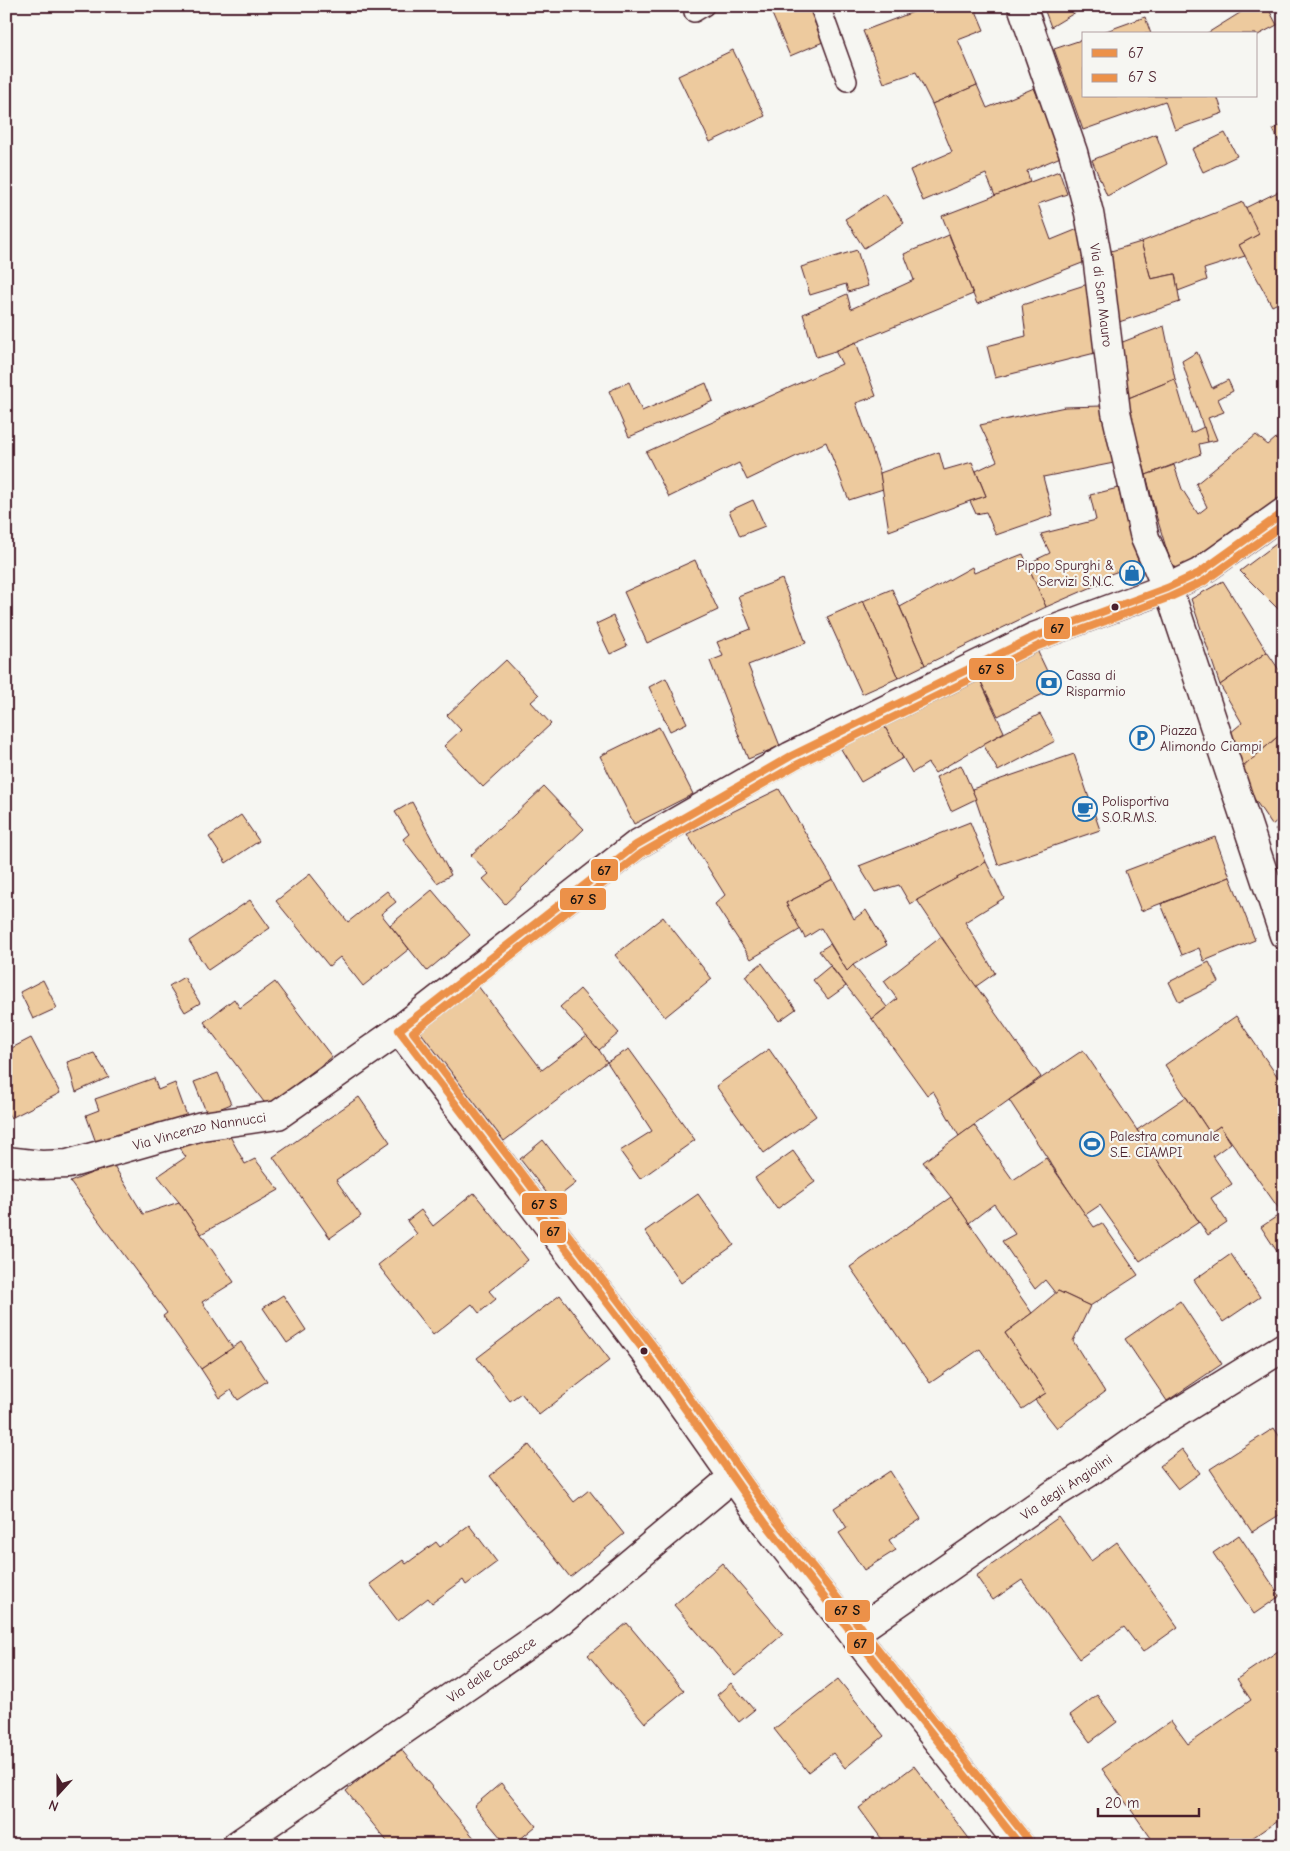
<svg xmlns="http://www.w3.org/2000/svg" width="1290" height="1851" viewBox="0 0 1290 1851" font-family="'Comic Neue',sans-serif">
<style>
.building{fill:#edca9e;stroke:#4a1f2b}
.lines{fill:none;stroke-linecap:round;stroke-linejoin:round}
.service-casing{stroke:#4a1f2b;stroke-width:22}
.minor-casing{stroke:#4a1f2b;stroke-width:31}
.service{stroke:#f6f6f2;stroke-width:19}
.minor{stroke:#f6f6f2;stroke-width:28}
.bus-1-casing{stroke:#f6f6f2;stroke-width:11}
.bus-2-casing{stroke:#f6f6f2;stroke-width:11}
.bus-1{stroke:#ec9149;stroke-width:8}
.bus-2{stroke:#ec9149;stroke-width:8}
.bus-dot{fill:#4a1f2b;stroke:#f6f6f2;stroke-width:2}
.labels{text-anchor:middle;stroke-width:4.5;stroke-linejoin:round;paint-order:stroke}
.street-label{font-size:14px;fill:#4a1f2b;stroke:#f6f6f2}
.poi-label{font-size:14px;fill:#4a1f2b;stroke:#f6f6f2;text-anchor:start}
.line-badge{stroke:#f6f6f2;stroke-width:2}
.pale-badge-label{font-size:14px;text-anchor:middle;font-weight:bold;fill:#111}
</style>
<rect width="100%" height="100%" fill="#f6f6f2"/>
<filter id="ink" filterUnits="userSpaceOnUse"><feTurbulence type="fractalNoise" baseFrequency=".02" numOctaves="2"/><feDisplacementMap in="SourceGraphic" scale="10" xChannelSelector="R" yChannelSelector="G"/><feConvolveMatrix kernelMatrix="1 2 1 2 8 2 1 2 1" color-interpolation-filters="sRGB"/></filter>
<g filter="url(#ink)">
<!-- building -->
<g class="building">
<path d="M 771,6 L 808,6 L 823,42 L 790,56 L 769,7 Z"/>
<path d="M 929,6 L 974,6 L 984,30 L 958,40 L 977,85 L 932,104 L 916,72 L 884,83 L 863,31 Z"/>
<path d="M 1043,6 L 1086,6 L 1051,27 Z"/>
<path d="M 1251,6 L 1267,6 L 1277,25 L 1256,36 L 1256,34 L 1206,34 Z"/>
<path d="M 1145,17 L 1151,34 L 1098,34 Z"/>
<path d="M 1084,39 L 1084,96 L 1217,96 L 1223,113 L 1175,130 L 1165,101 L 1083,130 L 1054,49 Z"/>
<path d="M 733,50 L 765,116 L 710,142 L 678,76 Z"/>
<path d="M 977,85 L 987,108 L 1034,88 L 1063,156 L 1027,171 L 1030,182 L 995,196 L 986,174 L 923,201 L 910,170 L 952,152 L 932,104 Z"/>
<path d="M 1284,124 L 1284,152 L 1273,129 Z"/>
<path d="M 1225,133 L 1237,156 L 1203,172 L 1192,149 Z"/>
<path d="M 1156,134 L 1167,164 L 1107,196 L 1092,160 Z"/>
<path d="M 1059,171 L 1067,194 L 1038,204 L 1051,240 L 1078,229 L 1090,260 L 977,304 L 942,216 Z"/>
<path d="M 1284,189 L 1284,300 L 1272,306 L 1239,245 L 1259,234 L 1245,208 Z"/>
<path d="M 885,194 L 904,223 L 864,248 L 845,219 Z"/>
<path d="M 1243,202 L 1259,234 L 1239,245 L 1245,256 L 1204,269 L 1207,280 L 1178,291 L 1175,274 L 1151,279 L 1141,242 Z"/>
<path d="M 949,235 L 973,294 L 835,351 L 816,357 L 803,314 L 847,294 L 851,309 L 914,280 L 904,254 Z"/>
<path d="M 1141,242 L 1151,279 L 1175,274 L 1180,302 L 1119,322 L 1111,251 Z"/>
<path d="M 857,250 L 868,286 L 848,292 L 846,284 L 810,295 L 801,267 Z"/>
<path d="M 1091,283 L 1099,352 L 995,378 L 987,346 L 1026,336 L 1022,305 Z"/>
<path d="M 1164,326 L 1175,379 L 1126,399 L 1120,343 Z"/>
<path d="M 856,342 L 876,396 L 856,403 L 880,473 L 883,489 L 849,500 L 826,442 L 747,480 L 739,463 L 669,497 L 646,452 L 842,364 L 835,351 Z"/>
<path d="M 1197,352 L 1212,388 L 1228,380 L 1233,391 L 1218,399 L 1224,412 L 1208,418 L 1217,440 L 1208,442 L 1182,361 Z"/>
<path d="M 1175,379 L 1191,433 L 1204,427 L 1208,442 L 1199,444 L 1201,454 L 1146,475 L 1126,399 Z"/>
<path d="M 629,382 L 642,411 L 706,383 L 713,401 L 629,437 L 609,391 Z"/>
<path d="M 1284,405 L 1284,419 L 1277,410 Z"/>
<path d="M 1102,406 L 1114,463 L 1043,477 L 1053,515 L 996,535 L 986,512 L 976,514 L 970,501 L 986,496 L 976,471 L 997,461 L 980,425 L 1065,407 Z"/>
<path d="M 1284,431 L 1284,497 L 1180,568 L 1172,567 L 1156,515 L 1146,475 L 1174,465 L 1182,489 L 1198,514 L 1207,507 L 1196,484 L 1256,435 L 1268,445 Z"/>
<path d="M 939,452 L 944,470 L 972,462 L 986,496 L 970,501 L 889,531 L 880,473 Z"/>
<path d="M 1118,488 L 1139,564 L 1096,579 L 1099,584 L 1046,607 L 1027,564 L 1050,553 L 1041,534 L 1096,520 L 1090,495 Z"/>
<path d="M 753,500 L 765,526 L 740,536 L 729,511 Z"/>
<path d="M 1284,538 L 1284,601 L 1278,609 L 1240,571 Z"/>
<path d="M 1023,554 L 1046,607 L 925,665 L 900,607 L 972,567 L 974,573 Z"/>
<path d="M 695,560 L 718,610 L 647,643 L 624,592 Z"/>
<path d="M 782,579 L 806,643 L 748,665 L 780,746 L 748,759 L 710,661 L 723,656 L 717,642 L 751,629 L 738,596 Z"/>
<path d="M 1223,581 L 1267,652 L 1220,685 L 1191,599 Z"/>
<path d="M 892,589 L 925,665 L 898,678 L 863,601 Z"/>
<path d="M 863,601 L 898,678 L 862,694 L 827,617 Z"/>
<path d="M 613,616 L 627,646 L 610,654 L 596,624 Z"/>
<path d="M 1037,650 L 1055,688 L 998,716 L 979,678 Z"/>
<path d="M 1267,652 L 1284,677 L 1284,731 L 1242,768 L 1230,733 L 1242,723 L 1220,685 Z"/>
<path d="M 506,660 L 539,695 L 531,702 L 551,724 L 483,787 L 444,746 L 461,730 L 447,715 Z"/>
<path d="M 666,678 L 687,723 L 670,731 L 649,687 Z"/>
<path d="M 979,678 L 1004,732 L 935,773 L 928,763 L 912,773 L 883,724 Z"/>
<path d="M 1040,714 L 1055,741 L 998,771 L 983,744 Z"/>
<path d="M 883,724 L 903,758 L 861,782 L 841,749 Z"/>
<path d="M 659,727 L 693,794 L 634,824 L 600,756 Z"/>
<path d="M 1284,731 L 1284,815 L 1272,825 L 1249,791 L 1242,768 Z"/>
<path d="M 1074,754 L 1100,830 L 998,865 L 972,789 Z"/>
<path d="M 961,765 L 976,799 L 951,811 L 936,777 Z"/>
<path d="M 544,787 L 584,829 L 505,904 L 483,879 L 489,874 L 471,855 Z"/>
<path d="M 779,789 L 833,879 L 786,903 L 801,929 L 751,959 L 715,904 L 725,895 L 687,834 Z"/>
<path d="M 412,802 L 451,875 L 437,883 L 403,839 L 409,834 L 395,812 Z"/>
<path d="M 241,815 L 259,841 L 226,863 L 209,837 Z"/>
<path d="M 1284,821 L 1284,839 L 1275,829 Z"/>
<path d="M 970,822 L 986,862 L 910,904 L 899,885 L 875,892 L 859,866 Z"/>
<path d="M 1215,837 L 1230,877 L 1141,911 L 1125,871 Z"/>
<path d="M 986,862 L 1004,898 L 965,922 L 995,973 L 975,987 L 917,900 Z"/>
<path d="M 310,874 L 348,922 L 387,891 L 396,902 L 381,914 L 409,949 L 363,986 L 340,957 L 329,966 L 276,901 Z"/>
<path d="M 1230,877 L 1255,940 L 1204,961 L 1199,948 L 1182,955 L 1161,904 Z"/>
<path d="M 833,879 L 854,919 L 866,910 L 887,945 L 853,965 L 847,971 L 821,928 L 805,938 L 786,903 Z"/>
<path d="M 432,890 L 470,935 L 427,971 L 390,925 Z"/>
<path d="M 250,900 L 270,928 L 208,970 L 189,941 Z"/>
<path d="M 663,917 L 712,979 L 665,1017 L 615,955 Z"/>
<path d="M 941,937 L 1041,1077 L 959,1136 L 933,1091 L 927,1095 L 872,1019 L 897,999 L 884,981 Z"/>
<path d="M 830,944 L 847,971 L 853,965 L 887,1007 L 872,1019 L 819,951 Z"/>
<path d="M 1209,962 L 1219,982 L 1179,1002 L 1169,982 Z"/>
<path d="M 762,963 L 796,1009 L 779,1021 L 745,976 Z"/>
<path d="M 830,966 L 846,986 L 828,999 L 813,980 Z"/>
<path d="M 184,977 L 200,1003 L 185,1012 L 169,986 Z"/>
<path d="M 43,980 L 57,1008 L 33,1019 L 20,992 Z"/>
<path d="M 275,982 L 332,1057 L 267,1106 L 204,1022 L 234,999 L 240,1008 Z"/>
<path d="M 478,986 L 542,1070 L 587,1036 L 599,1050 L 607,1062 L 504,1141 L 419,1030 Z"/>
<path d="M 580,989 L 619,1033 L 599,1050 L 560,1007 Z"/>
<path d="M 1236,1016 L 1284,1086 L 1284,1249 L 1278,1253 L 1261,1227 L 1282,1213 L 1220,1126 L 1210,1133 L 1165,1065 Z"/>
<path d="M 31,1038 L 60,1093 L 11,1118 L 6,1110 L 6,1051 Z"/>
<path d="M 629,1049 L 695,1140 L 640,1179 L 620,1151 L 652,1131 L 607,1062 Z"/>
<path d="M 769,1049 L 816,1116 L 764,1153 L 716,1086 Z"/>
<path d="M 1083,1050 L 1199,1222 L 1140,1261 L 1100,1205 L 1085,1215 L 1009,1100 Z"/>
<path d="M 94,1053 L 109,1077 L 76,1092 L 67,1062 Z"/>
<path d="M 218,1073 L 231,1104 L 207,1114 L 194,1082 Z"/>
<path d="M 154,1078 L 158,1090 L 175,1083 L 187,1116 L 98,1148 L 86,1115 L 99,1110 L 95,1099 Z"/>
<path d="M 359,1097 L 390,1142 L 336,1180 L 361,1216 L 330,1238 L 273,1157 Z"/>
<path d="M 1186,1097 L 1210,1133 L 1220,1126 L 1231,1143 L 1213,1156 L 1232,1184 L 1211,1198 L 1227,1222 L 1208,1235 L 1137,1130 Z"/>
<path d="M 974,1125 L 1013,1180 L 1046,1158 L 1094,1227 L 1102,1223 L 1138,1275 L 1090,1306 L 1058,1291 L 1056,1294 L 1045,1280 L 1035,1289 L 1002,1241 L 1015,1234 L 994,1204 L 969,1223 L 951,1197 L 923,1162 Z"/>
<path d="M 225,1127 L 245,1164 L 255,1159 L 279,1190 L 201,1234 L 179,1202 L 158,1176 L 186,1157 L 176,1144 Z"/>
<path d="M 543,1140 L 576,1183 L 553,1201 L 520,1159 Z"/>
<path d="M 793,1151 L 815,1182 L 777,1209 L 755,1178 Z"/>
<path d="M 113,1164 L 143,1214 L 179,1202 L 234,1282 L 202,1302 L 233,1348 L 201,1369 L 163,1316 L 167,1313 L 70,1182 Z"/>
<path d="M 474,1193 L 528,1260 L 489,1291 L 496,1299 L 479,1313 L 472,1304 L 433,1335 L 378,1265 L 417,1234 L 407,1221 L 421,1210 L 433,1226 Z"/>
<path d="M 698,1194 L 734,1245 L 681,1283 L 645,1231 Z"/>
<path d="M 951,1197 L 1032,1313 L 1005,1333 L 1046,1393 L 1022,1409 L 980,1349 L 930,1383 L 850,1267 Z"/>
<path d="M 1231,1254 L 1260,1297 L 1223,1322 L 1194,1280 Z"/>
<path d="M 1058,1291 L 1090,1306 L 1073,1341 L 1105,1392 L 1057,1428 L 1035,1400 L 1046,1393 L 1005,1333 L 1032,1313 Z"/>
<path d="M 283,1295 L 306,1330 L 287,1343 L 263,1308 Z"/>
<path d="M 560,1295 L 610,1360 L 539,1415 L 521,1393 L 510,1401 L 477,1358 Z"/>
<path d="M 1180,1301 L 1222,1364 L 1167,1401 L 1125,1339 Z"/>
<path d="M 241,1342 L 267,1381 L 238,1400 L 231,1390 L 220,1398 L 201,1369 Z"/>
<path d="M 1274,1428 L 1284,1443 L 1284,1512 L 1252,1532 L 1210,1469 Z"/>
<path d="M 529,1445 L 574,1502 L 589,1490 L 624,1534 L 570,1577 L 490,1476 Z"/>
<path d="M 1182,1449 L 1200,1473 L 1178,1489 L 1160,1466 Z"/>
<path d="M 890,1471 L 921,1519 L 889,1540 L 896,1550 L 864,1570 L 839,1533 L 847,1528 L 834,1508 Z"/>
<path d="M 1059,1517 L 1091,1561 L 1117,1542 L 1178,1627 L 1143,1652 L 1124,1627 L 1079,1659 L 1022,1580 L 993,1600 L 976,1576 Z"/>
<path d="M 469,1525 L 497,1562 L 466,1585 L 463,1580 L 432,1603 L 428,1598 L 398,1621 L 370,1584 L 403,1560 L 406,1564 L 436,1542 L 440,1547 Z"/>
<path d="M 1239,1535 L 1280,1596 L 1254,1614 L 1213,1553 Z"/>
<path d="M 722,1563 L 783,1634 L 735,1676 L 674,1605 Z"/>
<path d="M 627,1623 L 684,1691 L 645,1723 L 588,1655 Z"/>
<path d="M 1284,1647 L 1284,1816 L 1242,1845 L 1156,1845 L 1102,1769 L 1171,1721 L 1188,1744 L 1251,1700 L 1237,1679 Z"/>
<path d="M 838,1679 L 884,1736 L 845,1768 L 833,1753 L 808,1772 L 774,1729 Z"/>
<path d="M 731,1683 L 754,1710 L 739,1722 L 717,1695 Z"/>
<path d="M 1097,1695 L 1117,1722 L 1090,1742 L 1070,1715 Z"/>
<path d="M 399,1747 L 480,1845 L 390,1845 L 346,1791 Z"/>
<path d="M 914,1766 L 974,1845 L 886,1845 L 859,1808 Z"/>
<path d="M 501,1783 L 536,1826 L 513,1845 L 507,1845 L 474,1806 Z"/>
</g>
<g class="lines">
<defs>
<g id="service">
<path d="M 820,6 L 847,81"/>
<path d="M 694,12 L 704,6"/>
</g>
<g id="minor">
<path id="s1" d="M 1022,6 L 1073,152 L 1089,213 L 1097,256 L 1116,412 L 1145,538 L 1174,605 L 1284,935"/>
<path d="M 399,1030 L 645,1352 L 766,1524 L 1020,1845"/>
<path id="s2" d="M 6,1161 L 41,1165 L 68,1164 L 202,1126 L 278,1115 L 399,1030 L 636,845 L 791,756 L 1034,637 L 1167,588 L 1199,573 L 1284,512"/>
<path id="s3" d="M 853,1634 L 1054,1494 L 1088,1473 L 1148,1431 L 1284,1347"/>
<path id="s4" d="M 237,1845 L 560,1622 L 721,1487 L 734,1479"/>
</g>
</defs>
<!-- service casing -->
<use href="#service" class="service-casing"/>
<!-- minor casing -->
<use href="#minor" class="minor-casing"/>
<!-- service -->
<use href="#service" class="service"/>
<!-- minor -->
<use href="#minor" class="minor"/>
<defs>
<path id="bus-1" d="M 1020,1845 L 766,1524 L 645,1352 L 399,1030 L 636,845 L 791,756 L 1034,637 L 1167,588 L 1199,573 L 1284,512"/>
<path id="bus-2" d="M 1028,1839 L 774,1518 L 653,1346 L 413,1032 L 642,853 L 796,765 L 1038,646 L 1170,597 L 1203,582 L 1284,524"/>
</defs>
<!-- bus-1 casing -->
<use href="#bus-1" class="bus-1-casing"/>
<!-- bus-2 casing -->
<use href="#bus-2" class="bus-2-casing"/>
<!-- bus-1 -->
<use href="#bus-1" class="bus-1"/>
<!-- bus-2 -->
<use href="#bus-2" class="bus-2"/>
</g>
</g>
<!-- icons -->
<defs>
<symbol id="shop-ring" viewBox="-11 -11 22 22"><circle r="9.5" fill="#f6f6f2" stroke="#1f6fb2" stroke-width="1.5"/><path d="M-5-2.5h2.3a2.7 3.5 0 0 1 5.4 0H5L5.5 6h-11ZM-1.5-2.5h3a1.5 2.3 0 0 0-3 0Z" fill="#1f6fb2"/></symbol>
<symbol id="bank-ring" viewBox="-11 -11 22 22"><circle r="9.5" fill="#f6f6f2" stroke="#1f6fb2" stroke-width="1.5"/><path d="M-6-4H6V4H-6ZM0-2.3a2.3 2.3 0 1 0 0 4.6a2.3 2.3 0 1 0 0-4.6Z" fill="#1f6fb2"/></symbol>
<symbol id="parking-ring" viewBox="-11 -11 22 22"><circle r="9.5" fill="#f6f6f2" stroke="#1f6fb2" stroke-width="1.5"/><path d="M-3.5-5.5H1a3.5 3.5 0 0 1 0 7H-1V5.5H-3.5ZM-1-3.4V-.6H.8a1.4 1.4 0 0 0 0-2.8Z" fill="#1f6fb2"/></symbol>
<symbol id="cafe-ring" viewBox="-11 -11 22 22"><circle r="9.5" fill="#f6f6f2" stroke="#1f6fb2" stroke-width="1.5"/><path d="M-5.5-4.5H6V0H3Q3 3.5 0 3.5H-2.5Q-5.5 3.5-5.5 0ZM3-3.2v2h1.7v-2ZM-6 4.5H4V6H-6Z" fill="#1f6fb2"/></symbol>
<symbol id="stadium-ring" viewBox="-11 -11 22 22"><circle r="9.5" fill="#f6f6f2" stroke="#1f6fb2" stroke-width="1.5"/><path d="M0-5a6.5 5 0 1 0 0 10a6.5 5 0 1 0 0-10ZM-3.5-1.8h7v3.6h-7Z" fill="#1f6fb2"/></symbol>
</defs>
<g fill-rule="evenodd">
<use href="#shop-ring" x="1118" y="559" width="28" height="28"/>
<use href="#bank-ring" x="1035" y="669" width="28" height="28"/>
<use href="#parking-ring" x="1128" y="724" width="28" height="28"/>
<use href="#cafe-ring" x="1071" y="795" width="28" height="28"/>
<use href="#stadium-ring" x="1078" y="1130" width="28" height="28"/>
</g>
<!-- markers -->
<g class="bus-dot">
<circle cx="1115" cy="607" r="4.5"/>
<circle cx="644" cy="1351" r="4.5"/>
</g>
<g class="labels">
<!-- street labels -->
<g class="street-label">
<text dy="5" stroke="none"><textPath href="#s1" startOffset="301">Via di San Mauro</textPath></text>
<text dy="5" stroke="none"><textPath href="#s2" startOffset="198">Via Vincenzo Nannucci</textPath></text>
<text dy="5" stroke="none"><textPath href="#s3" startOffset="259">Via degli Angiolini</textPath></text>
<text dy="5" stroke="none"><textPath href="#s4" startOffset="309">Via delle Casacce</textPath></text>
</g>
<!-- poi labels -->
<g class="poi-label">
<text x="1114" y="570" text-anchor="end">Pippo Spurghi &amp;<tspan x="1114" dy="16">Servizi S.N.C.</tspan></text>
<text x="1066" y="680">Cassa di<tspan x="1066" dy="16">Risparmio</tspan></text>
<text x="1160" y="735">Piazza<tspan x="1160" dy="16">Alimondo Ciampi</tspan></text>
<text x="1102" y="806">Polisportiva<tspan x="1102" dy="16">S.O.R.M.S.</tspan></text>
<text x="1110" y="1141">Palestra comunale<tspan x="1110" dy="16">S.E. CIAMPI</tspan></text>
</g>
</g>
<g class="line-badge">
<rect x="1043" y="616" width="28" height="24" rx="5" fill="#ec9149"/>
<rect x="968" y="657" width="47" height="24" rx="5" fill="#ec9149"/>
<rect x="590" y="858" width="29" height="24" rx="5" fill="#ec9149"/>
<rect x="559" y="887" width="48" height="24" rx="5" fill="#ec9149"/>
<rect x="521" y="1192" width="47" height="24" rx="5" fill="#ec9149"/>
<rect x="539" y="1220" width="28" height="24" rx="5" fill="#ec9149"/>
<rect x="824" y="1599" width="47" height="24" rx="5" fill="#ec9149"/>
<rect x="846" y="1631" width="29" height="24" rx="5" fill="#ec9149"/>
</g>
<g class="pale-badge-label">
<text x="1057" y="633">67</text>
<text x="991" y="674">67 S</text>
<text x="604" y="875">67</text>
<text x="583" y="904">67 S</text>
<text x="544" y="1209">67 S</text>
<text x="553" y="1236">67</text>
<text x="847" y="1615">67 S</text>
<text x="860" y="1648">67</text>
</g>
<!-- margin -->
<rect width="1290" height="1851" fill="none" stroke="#f6f6f2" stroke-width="25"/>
<rect x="12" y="12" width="1265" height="1826" fill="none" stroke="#4a1f2b" stroke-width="2" filter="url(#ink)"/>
<!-- legend -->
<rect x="1082" y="32" width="175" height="65" fill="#f6f6f2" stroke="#b1a0a2"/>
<rect x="1092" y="49" width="25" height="8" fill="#ec9149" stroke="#b1a0a2"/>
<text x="1128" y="58" font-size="15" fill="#4a1f2b">67</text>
<rect x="1092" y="74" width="25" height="8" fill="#ec9149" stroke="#b1a0a2"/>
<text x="1128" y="82" font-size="15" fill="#4a1f2b">67 S</text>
<!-- north arrow -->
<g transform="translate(58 1794) rotate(201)" stroke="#f6f6f2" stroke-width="4" paint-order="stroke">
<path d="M0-4L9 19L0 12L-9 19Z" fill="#4a1f2b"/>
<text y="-8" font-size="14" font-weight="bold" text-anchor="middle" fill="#4a1f2b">N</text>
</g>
<!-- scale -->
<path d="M1098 1808v8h101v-8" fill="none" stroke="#4a1f2b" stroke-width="2.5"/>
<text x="1105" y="1808" font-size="15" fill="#4a1f2b" stroke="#f6f6f2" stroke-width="4" paint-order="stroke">20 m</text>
</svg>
